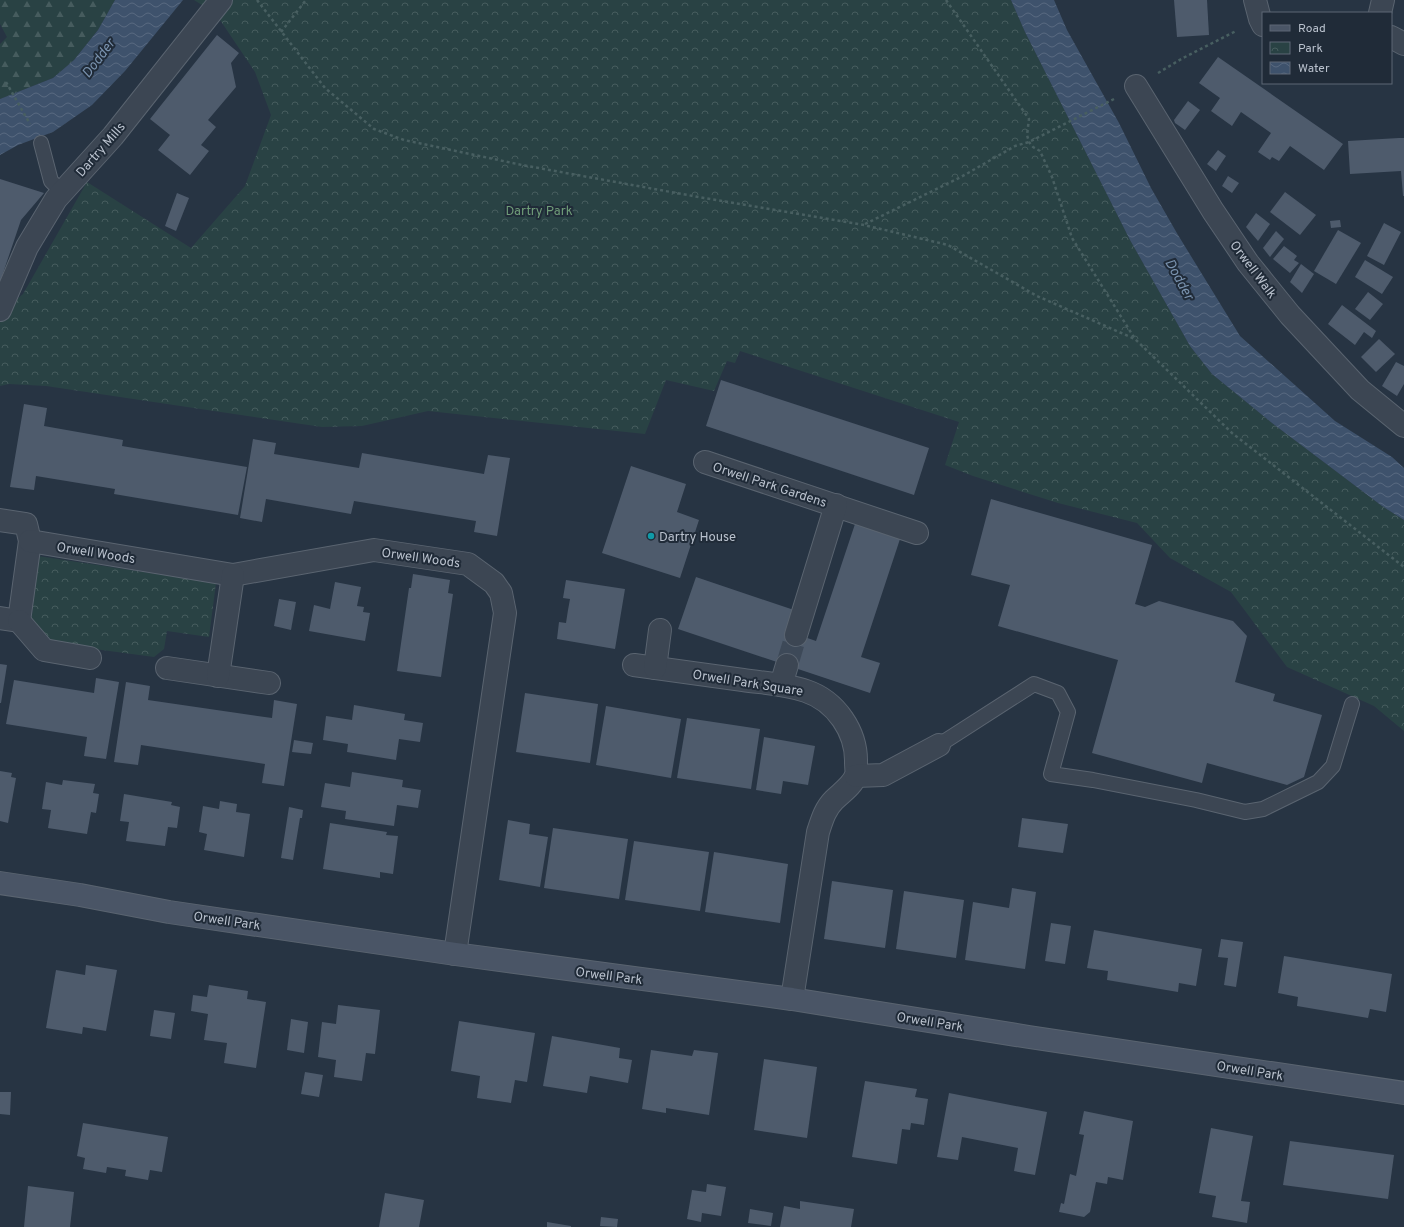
<svg xmlns="http://www.w3.org/2000/svg" width="1404" height="1227" viewBox="0 0 1404 1227" font-family="Overpass,sans-serif">
<style>
.forest{fill:url(#forest-firs)}
.park{fill:url(#park-crowns)}
.water{fill:url(#water-waves)}
.building{fill:#4e5b6c}
.lines{fill:none;stroke-linecap:round;stroke-linejoin:round}
.street-tunnel{stroke:#3d4958;stroke-width:22;stroke-dasharray:22 11;stroke-linecap:butt}
.lane-casing{stroke:#5a6470;stroke-width:16}
.street-casing{stroke:#5a6470;stroke-width:24}
.secondary-casing{stroke:#5a6470;stroke-width:24}
.path{stroke:#485f61;stroke-width:2.5;stroke-dasharray:3 3;stroke-linecap:butt}
.lane{stroke:#3c4653;stroke-width:14}
.street{stroke:#3c4653;stroke-width:22}
.secondary{stroke:#4a5566;stroke-width:22}
.culture-dot{fill:#0f9aa8;stroke:#202b38;stroke-width:1.5}
.labels{text-anchor:middle;stroke-width:4;stroke-linejoin:round;paint-order:stroke}
.street-label{font-size:13px;fill:#b9c1cd;stroke:#202b38}
.park-label{font-size:13px;fill:#709d79;stroke:#202b38}
.poi-label{font-size:13px;fill:#b9c1cd;stroke:#202b38;text-anchor:start}
.water-label{font-size:14px;font-style:italic;fill:#7a93af;stroke:#202b38}
</style>
<defs>
<pattern id="forest-firs" width="22" height="20" patternUnits="userSpaceOnUse"><rect width="22" height="20" fill="#294244"/><path d="M5 1l3.5 6h-7zM16 11l3.5 6h-7z" fill="#465c5e"/></pattern>
<pattern id="park-crowns" width="20" height="18" patternUnits="userSpaceOnUse"><rect width="20" height="18" fill="#294244"/><path d="M2 6a3 3 0 1 1 6 0M12 15a3 3 0 1 1 6 0" fill="none" stroke="#465c5e"/></pattern>
<pattern id="water-waves" width="16" height="10" patternUnits="userSpaceOnUse"><rect width="16" height="10" fill="#3e526c"/><path d="M0 5q4-4 8 0t8 0" fill="none" stroke="#586980"/></pattern>
</defs>
<rect width="100%" height="100%" fill="#273443"/>
<!-- forest -->
<path class="forest" d="M 0,0 L 115,0 L 98,30 L 74,60 L 53,78 L 0,99 L 0,44 L 7,37 L 0,24 Z"/>
<!-- park -->
<g class="park">
<path d="M 194,0 L 1011,0 L 1025,32 L 1130,240 L 1190,346 L 1212,374 L 1272,423 L 1382,506 L 1404,520 L 1404,731 L 1374,706 L 1287,667 L 1231,592 L 1170,558 L 1137,523 L 1058,503 L 973,476 L 945,465 L 959,422 L 740,351 L 735,363 L 727,361 L 714,391 L 666,380 L 645,434 L 428,411 L 362,426 L 322,427 L 46,386 L 9,384 L 0,386 L 0,313 L 23,294 L 87,182 L 191,248 L 245,186 L 271,115 L 255,72 L 216,14 Z"/>
<path d="M 38,556 L 216,583 L 209,637 L 167,631 L 164,649 L 154,657 L 50,643 L 31,626 Z"/>
</g>
<!-- water -->
<g class="water">
<path d="M 115,0 L 183,0 L 125,71 L 92,105 L 53,132 L 18,145 L 0,155 L 0,99 L 53,78 L 74,60 L 98,30 Z"/>
<path d="M 1011,0 L 1054,0 L 1067,30 L 1119,123 L 1151,188 L 1178,235 L 1240,336 L 1335,421 L 1392,457 L 1404,468 L 1404,520 L 1382,506 L 1272,423 L 1212,374 L 1190,346 L 1130,240 L 1025,32 Z"/>
</g>
<!-- building -->
<g class="building">
<path d="M 1174,0 L 1207,0 L 1209,35 L 1177,37 Z"/>
<path d="M 217,35 L 239,53 L 231,63 L 236,87 L 208,120 L 216,127 L 201,145 L 209,151 L 190,175 L 158,150 L 170,135 L 150,119 Z"/>
<path d="M 1218,57 L 1343,144 L 1324,170 L 1290,146 L 1279,161 L 1272,157 L 1270,160 L 1258,152 L 1271,133 L 1241,112 L 1232,126 L 1211,111 L 1220,98 L 1199,83 Z"/>
<path d="M 1188,101 L 1200,110 L 1185,130 L 1175,123 L 1174,120 Z"/>
<path d="M 1399,138 L 1404,138 L 1404,196 L 1403,196 L 1401,171 L 1350,174 L 1348,141 Z"/>
<path d="M 1218,150 L 1226,156 L 1216,171 L 1207,164 Z"/>
<path d="M 1228,176 L 1239,183 L 1232,193 L 1222,186 Z"/>
<path d="M 0,179 L 44,193 L 21,220 L 0,282 Z"/>
<path d="M 1285,192 L 1316,215 L 1300,235 L 1270,212 Z"/>
<path d="M 177,193 L 189,198 L 176,231 L 165,226 Z"/>
<path d="M 1256,213 L 1270,224 L 1258,241 L 1246,227 Z"/>
<path d="M 1340,220 L 1341,227 L 1331,228 L 1330,221 Z"/>
<path d="M 1384,223 L 1401,232 L 1384,265 L 1367,256 Z"/>
<path d="M 1338,230 L 1361,243 L 1336,284 L 1314,271 Z"/>
<path d="M 1276,231 L 1284,239 L 1270,257 L 1263,248 Z"/>
<path d="M 1284,246 L 1297,256 L 1294,260 L 1299,263 L 1290,273 L 1273,259 Z"/>
<path d="M 1365,260 L 1393,277 L 1382,294 L 1355,277 Z"/>
<path d="M 1301,264 L 1314,274 L 1302,293 L 1290,282 Z"/>
<path d="M 1368,292 L 1383,304 L 1370,320 L 1355,309 Z"/>
<path d="M 1342,305 L 1376,331 L 1372,338 L 1364,332 L 1355,345 L 1328,324 Z"/>
<path d="M 1379,339 L 1395,354 L 1376,372 L 1361,357 Z"/>
<path d="M 1396,362 L 1404,366 L 1404,384 L 1397,396 L 1382,386 Z"/>
<path d="M 721,380 L 929,448 L 914,495 L 706,426 Z"/>
<path d="M 24,404 L 47,408 L 44,426 L 123,440 L 122,446 L 247,467 L 238,515 L 114,494 L 115,489 L 36,476 L 34,490 L 10,487 Z"/>
<path d="M 253,439 L 276,443 L 274,454 L 359,468 L 362,453 L 484,474 L 488,455 L 510,458 L 497,536 L 474,532 L 476,521 L 354,501 L 351,514 L 266,499 L 262,522 L 240,518 Z"/>
<path d="M 631,466 L 686,484 L 677,512 L 699,520 L 680,578 L 602,553 Z"/>
<path d="M 991,499 L 1152,545 L 1135,604 L 1145,607 L 1159,601 L 1233,621 L 1247,636 L 1235,682 L 1275,694 L 1273,701 L 1322,715 L 1304,777 L 1287,785 L 1207,763 L 1202,783 L 1092,753 L 1118,660 L 998,626 L 1010,585 L 971,575 Z"/>
<path d="M 856,521 L 901,536 L 861,657 L 880,663 L 870,693 L 678,629 L 696,577 L 794,610 L 787,631 L 816,641 Z"/>
<path d="M 413,574 L 450,580 L 448,593 L 453,594 L 441,677 L 397,671 L 409,588 L 411,588 Z"/>
<path d="M 566,580 L 625,589 L 615,649 L 557,639 L 559,622 L 566,623 L 568,610 L 570,599 L 563,598 Z"/>
<path d="M 335,582 L 361,587 L 357,606 L 364,607 L 363,612 L 370,613 L 365,641 L 309,631 L 314,605 L 330,609 Z"/>
<path d="M 279,599 L 296,602 L 291,630 L 274,626 Z"/>
<path d="M 0,664 L 7,665 L 1,703 L 0,703 Z"/>
<path d="M 96,678 L 119,682 L 106,759 L 84,756 L 87,737 L 6,724 L 14,680 L 94,693 Z"/>
<path d="M 126,682 L 150,686 L 148,700 L 272,718 L 274,700 L 297,704 L 284,786 L 262,783 L 265,764 L 141,745 L 138,765 L 114,762 Z"/>
<path d="M 525,693 L 598,704 L 590,763 L 516,752 Z"/>
<path d="M 354,705 L 405,714 L 404,720 L 423,723 L 420,742 L 399,739 L 396,760 L 347,752 L 348,744 L 323,740 L 326,716 L 352,720 Z"/>
<path d="M 606,706 L 681,719 L 671,778 L 596,765 Z"/>
<path d="M 687,718 L 760,729 L 751,789 L 677,778 Z"/>
<path d="M 764,737 L 815,746 L 808,785 L 783,781 L 781,794 L 756,790 Z"/>
<path d="M 294,740 L 313,743 L 311,754 L 292,752 Z"/>
<path d="M 0,771 L 12,773 L 11,777 L 16,778 L 8,823 L 0,821 Z"/>
<path d="M 352,772 L 403,780 L 402,787 L 421,790 L 418,808 L 397,805 L 394,826 L 345,819 L 346,811 L 321,807 L 325,783 L 350,787 Z"/>
<path d="M 63,780 L 95,784 L 93,793 L 99,794 L 96,813 L 91,812 L 87,834 L 48,828 L 51,810 L 42,809 L 46,782 L 62,785 Z"/>
<path d="M 124,794 L 172,802 L 171,805 L 180,807 L 177,828 L 168,827 L 165,846 L 126,841 L 129,822 L 120,821 Z"/>
<path d="M 220,801 L 237,804 L 236,812 L 250,814 L 244,857 L 204,850 L 207,834 L 199,832 L 203,806 L 219,809 Z"/>
<path d="M 289,807 L 303,810 L 302,818 L 300,818 L 293,860 L 281,858 Z"/>
<path d="M 1022,818 L 1068,824 L 1063,853 L 1018,847 Z"/>
<path d="M 508,820 L 530,824 L 529,834 L 548,837 L 540,887 L 499,880 Z"/>
<path d="M 330,823 L 387,832 L 386,835 L 398,836 L 393,874 L 380,872 L 380,878 L 323,869 Z"/>
<path d="M 553,828 L 628,839 L 619,899 L 544,888 Z"/>
<path d="M 634,841 L 709,852 L 700,911 L 625,900 Z"/>
<path d="M 714,852 L 788,864 L 780,923 L 705,912 Z"/>
<path d="M 832,881 L 893,890 L 885,948 L 824,939 Z"/>
<path d="M 1012,888 L 1036,892 L 1025,969 L 965,960 L 973,902 L 1009,908 Z"/>
<path d="M 904,891 L 964,900 L 956,958 L 896,949 Z"/>
<path d="M 1051,923 L 1071,926 L 1065,964 L 1045,961 Z"/>
<path d="M 1094,930 L 1202,949 L 1196,986 L 1179,983 L 1178,992 L 1107,980 L 1108,971 L 1087,968 Z"/>
<path d="M 1221,939 L 1243,942 L 1236,987 L 1224,985 L 1228,958 L 1218,957 Z"/>
<path d="M 1284,956 L 1392,974 L 1386,1012 L 1370,1009 L 1368,1018 L 1297,1006 L 1298,997 L 1278,993 Z"/>
<path d="M 86,965 L 117,970 L 106,1031 L 83,1027 L 82,1034 L 46,1028 L 56,970 L 85,975 Z"/>
<path d="M 209,985 L 248,991 L 247,999 L 266,1002 L 256,1068 L 224,1063 L 227,1043 L 204,1040 L 208,1014 L 191,1011 L 193,995 L 207,997 Z"/>
<path d="M 338,1005 L 380,1010 L 375,1054 L 366,1053 L 362,1081 L 334,1077 L 336,1060 L 318,1057 L 322,1022 L 336,1024 Z"/>
<path d="M 154,1010 L 175,1013 L 171,1039 L 150,1036 Z"/>
<path d="M 291,1019 L 308,1022 L 304,1053 L 287,1050 Z"/>
<path d="M 459,1021 L 535,1033 L 527,1082 L 515,1080 L 511,1103 L 477,1098 L 480,1076 L 451,1071 Z"/>
<path d="M 552,1036 L 620,1048 L 619,1058 L 632,1060 L 628,1083 L 590,1076 L 587,1093 L 543,1086 Z"/>
<path d="M 651,1050 L 692,1056 L 694,1050 L 718,1053 L 709,1115 L 666,1108 L 666,1113 L 642,1109 Z"/>
<path d="M 764,1059 L 817,1067 L 807,1138 L 754,1130 Z"/>
<path d="M 305,1072 L 323,1075 L 319,1097 L 301,1094 Z"/>
<path d="M 865,1081 L 917,1089 L 915,1097 L 928,1099 L 924,1125 L 911,1123 L 910,1130 L 902,1129 L 897,1164 L 852,1157 Z"/>
<path d="M 0,1092 L 11,1092 L 10,1115 L 0,1114 Z"/>
<path d="M 949,1093 L 1047,1112 L 1035,1175 L 1014,1171 L 1018,1148 L 962,1137 L 958,1160 L 937,1157 Z"/>
<path d="M 1084,1111 L 1133,1121 L 1123,1180 L 1108,1177 L 1107,1184 L 1096,1182 L 1090,1212 L 1084,1217 L 1059,1212 L 1061,1203 L 1064,1204 L 1070,1174 L 1076,1176 L 1084,1135 L 1079,1134 Z"/>
<path d="M 83,1123 L 168,1137 L 162,1172 L 150,1170 L 148,1180 L 125,1176 L 126,1170 L 107,1167 L 106,1173 L 83,1169 L 85,1158 L 77,1156 Z"/>
<path d="M 1211,1128 L 1253,1136 L 1241,1201 L 1250,1202 L 1247,1223 L 1212,1217 L 1216,1196 L 1199,1193 Z"/>
<path d="M 1290,1141 L 1394,1155 L 1388,1199 L 1283,1185 Z"/>
<path d="M 707,1184 L 726,1187 L 721,1216 L 702,1213 L 701,1222 L 687,1219 L 692,1190 L 706,1192 Z"/>
<path d="M 28,1186 L 74,1192 L 70,1227 L 24,1227 Z"/>
<path d="M 385,1193 L 424,1200 L 419,1227 L 379,1227 Z"/>
<path d="M 800,1201 L 854,1209 L 851,1227 L 780,1227 L 784,1206 L 800,1209 Z"/>
<path d="M 750,1209 L 773,1213 L 771,1226 L 748,1223 Z"/>
<path d="M 601,1217 L 618,1219 L 617,1227 L 600,1226 Z"/>
<path d="M 547,1222 L 571,1226 L 571,1227 L 547,1227 Z"/>
</g>
<g class="lines">
<!-- street-tunnel -->
<path class="street-tunnel" d="M 787,665 L 796,635"/>
<defs>
<g id="lane">
<path d="M 41,143 L 51,181 L 62,192"/>
<path d="M 939,745 L 1034,684 L 1058,693 L 1068,712 L 1051,774 L 1093,780 L 1196,800 L 1245,812 L 1263,809 L 1318,782 L 1333,766 L 1352,704"/>
</g>
<g id="street">
<path d="M 1255,0 L 1260,19 L 1263,25"/>
<path d="M 1380,13 L 1383,0"/>
<path d="M 1391,37 L 1404,44"/>
<path d="M 1136,86 L 1213,211 L 1248,263 L 1290,315 L 1360,390 L 1404,426"/>
<path d="M 0,310 L 27,247 L 56,199 L 113,136 L 221,0"/>
<path d="M 705,462 L 917,533"/>
<path d="M 0,520 L 26,524 L 30,541 L 19,621 L 0,618"/>
<path d="M 30,541 L 233,575 L 374,550 L 468,564 L 494,583 L 501,593 L 505,613 L 455,954"/>
<path d="M 19,621 L 44,650 L 90,658"/>
<path d="M 796,635 L 836,505"/>
<path d="M 634,665 C 670,670 707,675 743,680 C 763,683 786,684 806,691 C 836,701 857,732 856,763 C 856,767 857,772 856,775 C 853,785 841,793 834,800 C 825,809 822,820 818,832 L 792,999"/>
<path d="M 167,668 L 269,683"/>
<path d="M 655,668 L 660,630"/>
<path d="M 218,676 L 233,575"/>
<path d="M 781,685 L 787,665"/>
<path d="M 856,776 L 883,775 L 939,745"/>
</g>
<path id="secondary" d="M 0,883 L 80,895 L 169,912 L 455,954 L 792,999 L 1029,1037 L 1404,1093"/>
</defs>
<!-- lane casing -->
<use href="#lane" class="lane-casing"/>
<!-- street casing -->
<use href="#street" class="street-casing"/>
<!-- secondary casing -->
<use href="#secondary" class="secondary-casing"/>
<!-- path -->
<g class="path">
<path d="M 257,0 L 325,88 L 374,129 L 404,140 L 522,165 L 704,198 L 864,225 L 948,245 L 1037,296 L 1135,339"/>
<path d="M 946,0 L 1029,119 L 1027,135 L 1029,142 L 1033,147 L 1040,151 L 1052,177 L 1072,238 L 1135,339 L 1232,433 L 1404,567"/>
<path d="M 281,32 L 306,0"/>
<path d="M 1158,73 L 1183,58 L 1236,31"/>
<path d="M 6,82 L 30,124"/>
<path d="M 865,224 L 961,177 L 1015,146 L 1029,142 L 1114,99"/>
</g>
<!-- lane -->
<use href="#lane" class="lane"/>
<!-- street -->
<use href="#street" class="street"/>
<!-- secondary -->
<use href="#secondary" class="secondary"/>
</g>
<!-- markers -->
<circle class="culture-dot" cx="651" cy="536" r="4"/>
<g class="labels">
<!-- street labels -->
<g class="street-label">
<text transform="translate(100 149) rotate(-49)" y="5">Dartry Mills</text>
<text transform="translate(1254 269) rotate(53)" y="5">Orwell Walk</text>
<text transform="translate(770 484) rotate(18)" y="5">Orwell Park Gardens</text>
<text transform="translate(96 552) rotate(9)" y="5">Orwell Woods</text>
<text transform="translate(421 557) rotate(8)" y="5">Orwell Woods</text>
<text transform="translate(748 682) rotate(9)" y="5">Orwell Park Square</text>
<text transform="translate(227 920) rotate(8)" y="5">Orwell Park</text>
<text transform="translate(609 975) rotate(7)" y="5">Orwell Park</text>
<text transform="translate(930 1021) rotate(9)" y="5">Orwell Park</text>
<text transform="translate(1250 1070) rotate(9)" y="5">Orwell Park</text>
</g>
<!-- park labels -->
<g class="park-label">
<text x="539" y="215">Dartry Park</text>
</g>
<!-- poi labels -->
<g class="poi-label">
<text x="659" y="541">Dartry House</text>
</g>
<!-- water labels -->
<g class="water-label">
<text transform="translate(98 58) rotate(-53)" y="5">Dodder</text>
<text transform="translate(1180 279) rotate(61)" y="5">Dodder</text>
</g>
</g>
<!-- legend -->
<rect x="1262" y="12" width="130" height="72" fill="#202b38" stroke="#5d6774"/>
<rect x="1270" y="25" width="20" height="6" fill="#4a5566" stroke="#5d6774"/>
<text x="1298" y="32" font-size="12" fill="#b9c1cd">Road</text>
<rect x="1270" y="42" width="20" height="12" fill="url(#park-crowns)" stroke="#5d6774"/>
<text x="1298" y="52" font-size="12" fill="#b9c1cd">Park</text>
<rect x="1270" y="62" width="20" height="12" fill="url(#water-waves)" stroke="#5d6774"/>
<text x="1298" y="72" font-size="12" fill="#b9c1cd">Water</text>
</svg>
